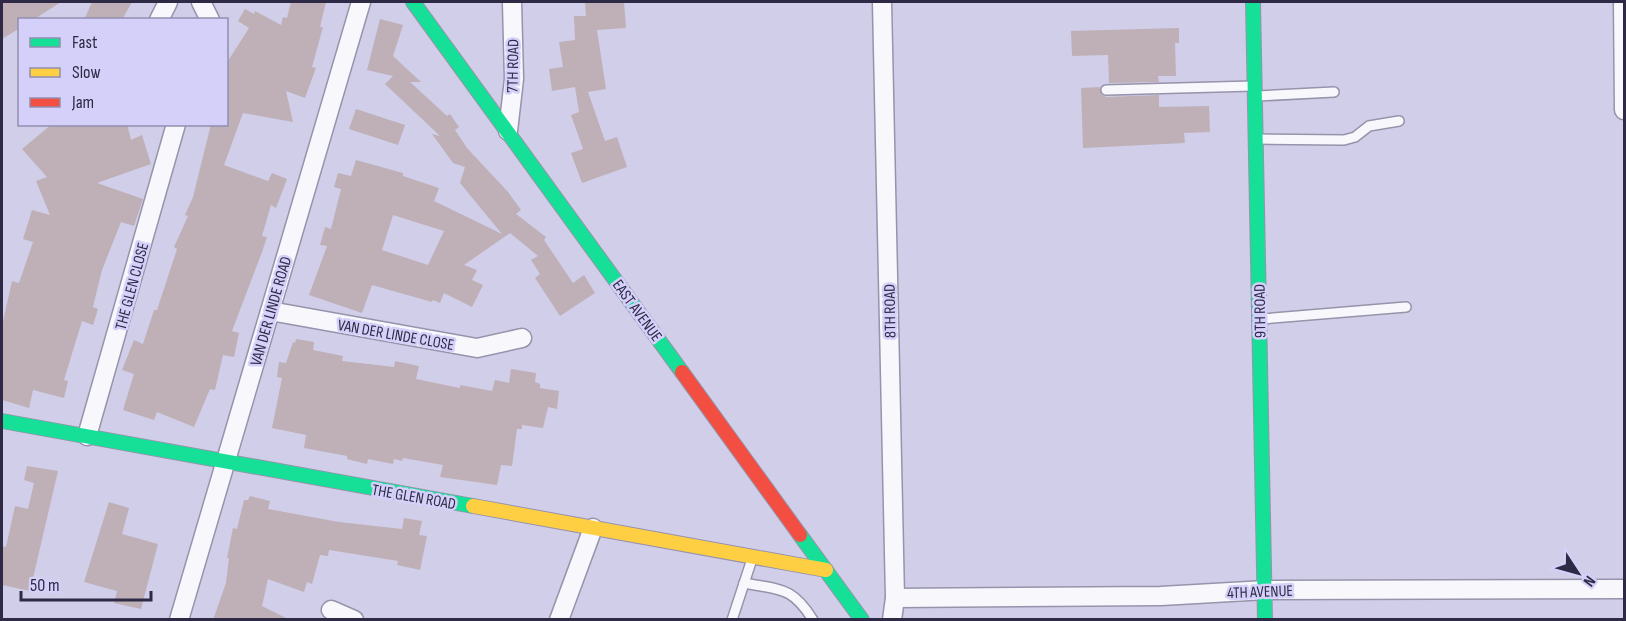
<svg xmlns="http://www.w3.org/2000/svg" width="1626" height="621" viewBox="0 0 1626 621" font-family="'Sofia Sans Condensed',sans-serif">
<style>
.building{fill:#beb0b6;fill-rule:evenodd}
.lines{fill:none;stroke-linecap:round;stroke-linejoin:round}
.lane-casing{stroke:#9693ab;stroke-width:12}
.street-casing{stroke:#9693ab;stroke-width:21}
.fast-casing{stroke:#9693ab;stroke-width:16}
.slow-casing{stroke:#9693ab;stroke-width:16}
.jam-casing{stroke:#9693ab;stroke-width:16}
.lane{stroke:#f8f8fc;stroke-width:9}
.street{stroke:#f8f8fc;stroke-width:18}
.fast{stroke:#16e098;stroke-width:14}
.slow{stroke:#ffcf43;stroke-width:14}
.jam{stroke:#f24e42;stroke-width:14}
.labels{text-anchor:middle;stroke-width:5;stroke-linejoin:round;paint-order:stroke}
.street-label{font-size:16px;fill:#2e2a45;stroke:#d4d0f9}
</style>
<rect width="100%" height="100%" fill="#d1ceea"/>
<!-- building -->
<g class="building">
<path d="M 2,2 L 61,2 L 33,20 L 20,20 L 20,28 L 2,39 Z"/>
<path d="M 92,2 L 132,2 L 122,20 L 84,20 Z"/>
<path d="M 291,2 L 326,2 L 320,27 L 323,27 L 312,67 L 316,68 L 305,98 L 286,91 L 293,122 L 243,113 L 224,165 L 268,181 L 272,173 L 287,179 L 276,208 L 271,205 L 262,236 L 267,237 L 262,252 L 232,331 L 239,333 L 234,357 L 223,355 L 215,390 L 210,389 L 194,427 L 157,412 L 154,420 L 123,410 L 134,374 L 122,370 L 134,340 L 143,344 L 154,310 L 157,310 L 177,249 L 174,247 L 188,216 L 185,215 L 193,197 L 211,124 L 226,124 L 226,64 L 249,28 L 238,21 L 245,9 L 254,14 L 255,11 L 281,25 L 283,17 L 287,18 Z"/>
<path d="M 585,2 L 624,2 L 626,28 L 597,30 L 606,89 L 588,92 L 605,141 L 617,137 L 627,167 L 582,183 L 571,153 L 583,149 L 571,115 L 579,112 L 575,87 L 552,91 L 549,69 L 563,67 L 559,42 L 575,40 L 574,16 L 586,16 Z"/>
<path d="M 380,19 L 403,25 L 393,56 L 421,82 L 410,82 L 447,116 L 450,114 L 459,127 L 455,130 L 467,148 L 508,192 L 521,210 L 516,214 L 546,237 L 544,240 L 573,283 L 584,275 L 595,293 L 560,316 L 535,278 L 540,274 L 531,260 L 538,256 L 510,233 L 464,265 L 477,270 L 472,280 L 483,285 L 472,307 L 444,293 L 440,303 L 433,300 L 432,302 L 372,285 L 362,313 L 309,295 L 327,246 L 320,245 L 325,227 L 331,229 L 341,189 L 334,187 L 338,173 L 351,176 L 356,160 L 403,173 L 403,176 L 439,188 L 434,201 L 502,234 L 460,183 L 465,167 L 453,163 L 432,134 L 440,136 L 385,84 L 393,76 L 367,70 ZM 393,215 L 444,231 L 428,265 L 382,250 Z"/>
<path d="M 1179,28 L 1179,43 L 1175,43 L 1176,76 L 1158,76 L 1159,82 L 1109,83 L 1108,55 L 1072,56 L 1071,31 Z"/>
<path d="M 1100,87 L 1101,94 L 1106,97 L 1159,95 L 1159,107 L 1209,106 L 1210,132 L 1184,133 L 1185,143 L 1083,148 L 1081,88 Z"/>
<path d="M 356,109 L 405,125 L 398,145 L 349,129 Z"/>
<path d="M 52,124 L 127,124 L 131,140 L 142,135 L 151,164 L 97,183 L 143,199 L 134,226 L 121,222 L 102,270 L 93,307 L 98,309 L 93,325 L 82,321 L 64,380 L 68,381 L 64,398 L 33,390 L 29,408 L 2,400 L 2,326 L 12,281 L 19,283 L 33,242 L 23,239 L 32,210 L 50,215 L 36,181 L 47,177 L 22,149 Z"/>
<path d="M 296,339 L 314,342 L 313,350 L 343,356 L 342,361 L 394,367 L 395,361 L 419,366 L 416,379 L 460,388 L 460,385 L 492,391 L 495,380 L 509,383 L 511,369 L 536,373 L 535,382 L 540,384 L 540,388 L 559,391 L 557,409 L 548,407 L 543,428 L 522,425 L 522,429 L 517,429 L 512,466 L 501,465 L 497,485 L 440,477 L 443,465 L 403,458 L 402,461 L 394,459 L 393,464 L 368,459 L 367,464 L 347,459 L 347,456 L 304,448 L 306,435 L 272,428 L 282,378 L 277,377 L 279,362 L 286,363 L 293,342 L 295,343 Z"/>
<path d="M 27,466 L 58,471 L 30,591 L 2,585 L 2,546 L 6,547 L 15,506 L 28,509 L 34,483 L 24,480 Z"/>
<path d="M 250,496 L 270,501 L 268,509 L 339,522 L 402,529 L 404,518 L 422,521 L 419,535 L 427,536 L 420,570 L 397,565 L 398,561 L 329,550 L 328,556 L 320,555 L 312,584 L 307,582 L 304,592 L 268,579 L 262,606 L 290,620 L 213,620 L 226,583 L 229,558 L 227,558 L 233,528 L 237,529 L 244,500 L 248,500 Z"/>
<path d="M 109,502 L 129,508 L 122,534 L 158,544 L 141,609 L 114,603 L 117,591 L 84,582 Z"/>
</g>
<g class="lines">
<defs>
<g id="lane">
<path d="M 1106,90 L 1253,86"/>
<path d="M 1258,96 L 1334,92"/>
<path d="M 1258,139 L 1344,140 L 1355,137 L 1369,126 L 1399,121"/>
<path d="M 1262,319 L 1406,307"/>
<path d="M 744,583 C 780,590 792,586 813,620"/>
<path d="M 732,620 L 752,559"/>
</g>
<g id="street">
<path d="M 201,2 L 210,20"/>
<path d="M 882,2 L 895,598 L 892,620"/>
<path d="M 1623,2 L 1624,110"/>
<path d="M 159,20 L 168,2"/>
<path d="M 508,131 L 514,79 L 512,2"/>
<path d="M 270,311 L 477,348 L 522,338"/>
<path d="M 87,436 L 176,124"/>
<path d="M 895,598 L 1161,596 L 1266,590 L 1624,589"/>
<path d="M 331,610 L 354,620"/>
<path d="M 179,620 L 361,2"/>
<path d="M 559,620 L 593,528"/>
</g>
<g id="fast">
<path d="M 413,2 L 682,372"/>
<path d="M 1253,2 L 1265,620"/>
<path d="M 2,421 L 473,506"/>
<path d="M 800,535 L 862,620"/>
</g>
<path id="slow" d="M 473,506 L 826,570"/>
<path id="jam" d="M 682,372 L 800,535"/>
</defs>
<!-- lane casing -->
<use href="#lane" class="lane-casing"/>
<!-- street casing -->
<use href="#street" class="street-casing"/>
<!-- fast casing -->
<use href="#fast" class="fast-casing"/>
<!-- slow casing -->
<use href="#slow" class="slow-casing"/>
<!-- jam casing -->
<use href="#jam" class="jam-casing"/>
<!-- lane -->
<use href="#lane" class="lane"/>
<!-- street -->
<use href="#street" class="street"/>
<!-- fast -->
<use href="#fast" class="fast"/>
<!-- slow -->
<use href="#slow" class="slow"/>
<!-- jam -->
<use href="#jam" class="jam"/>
</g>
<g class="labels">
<!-- street labels -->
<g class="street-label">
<text transform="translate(512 66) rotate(-89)" y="6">7TH ROAD</text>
<text transform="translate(131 286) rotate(-75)" y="6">THE GLEN CLOSE</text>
<text transform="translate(638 310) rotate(54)" y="6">EAST AVENUE</text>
<text transform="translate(270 311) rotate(-74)" y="6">VAN DER LINDE ROAD</text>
<text transform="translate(889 311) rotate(-91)" y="6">8TH ROAD</text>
<text transform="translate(1259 311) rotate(-91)" y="6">9TH ROAD</text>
<text transform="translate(396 334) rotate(10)" y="6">VAN DER LINDE CLOSE</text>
<text transform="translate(414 496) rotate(10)" y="6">THE GLEN ROAD</text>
<text transform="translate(1260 591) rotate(-2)" y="6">4TH AVENUE</text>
</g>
</g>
<!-- border -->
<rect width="1626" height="621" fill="none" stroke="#2e2a45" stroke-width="6"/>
<!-- legend -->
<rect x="18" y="18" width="210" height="108" fill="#d4d0f9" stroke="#928eb1" stroke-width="1.5"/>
<rect x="30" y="38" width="30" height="9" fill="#16e098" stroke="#928eb1" stroke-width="1.5"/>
<text x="72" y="48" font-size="18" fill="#2e2a45">Fast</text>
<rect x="30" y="68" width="30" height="9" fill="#ffcf43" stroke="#928eb1" stroke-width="1.5"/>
<text x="72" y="78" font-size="18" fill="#2e2a45">Slow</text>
<rect x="30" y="98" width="30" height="9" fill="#f24e42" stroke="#928eb1" stroke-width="1.5"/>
<text x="72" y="108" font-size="18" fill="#2e2a45">Jam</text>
<!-- north arrow -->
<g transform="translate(1578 573) rotate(126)" stroke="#d4d0f9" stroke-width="4.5" paint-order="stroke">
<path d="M0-4.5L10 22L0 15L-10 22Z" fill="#2e2a45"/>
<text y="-9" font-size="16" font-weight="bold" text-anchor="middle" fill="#2e2a45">N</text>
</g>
<!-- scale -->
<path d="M21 591v9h130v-9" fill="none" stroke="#2e2a45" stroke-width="3"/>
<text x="30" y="591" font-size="18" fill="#2e2a45" stroke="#d4d0f9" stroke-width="4.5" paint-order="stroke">50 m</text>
</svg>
